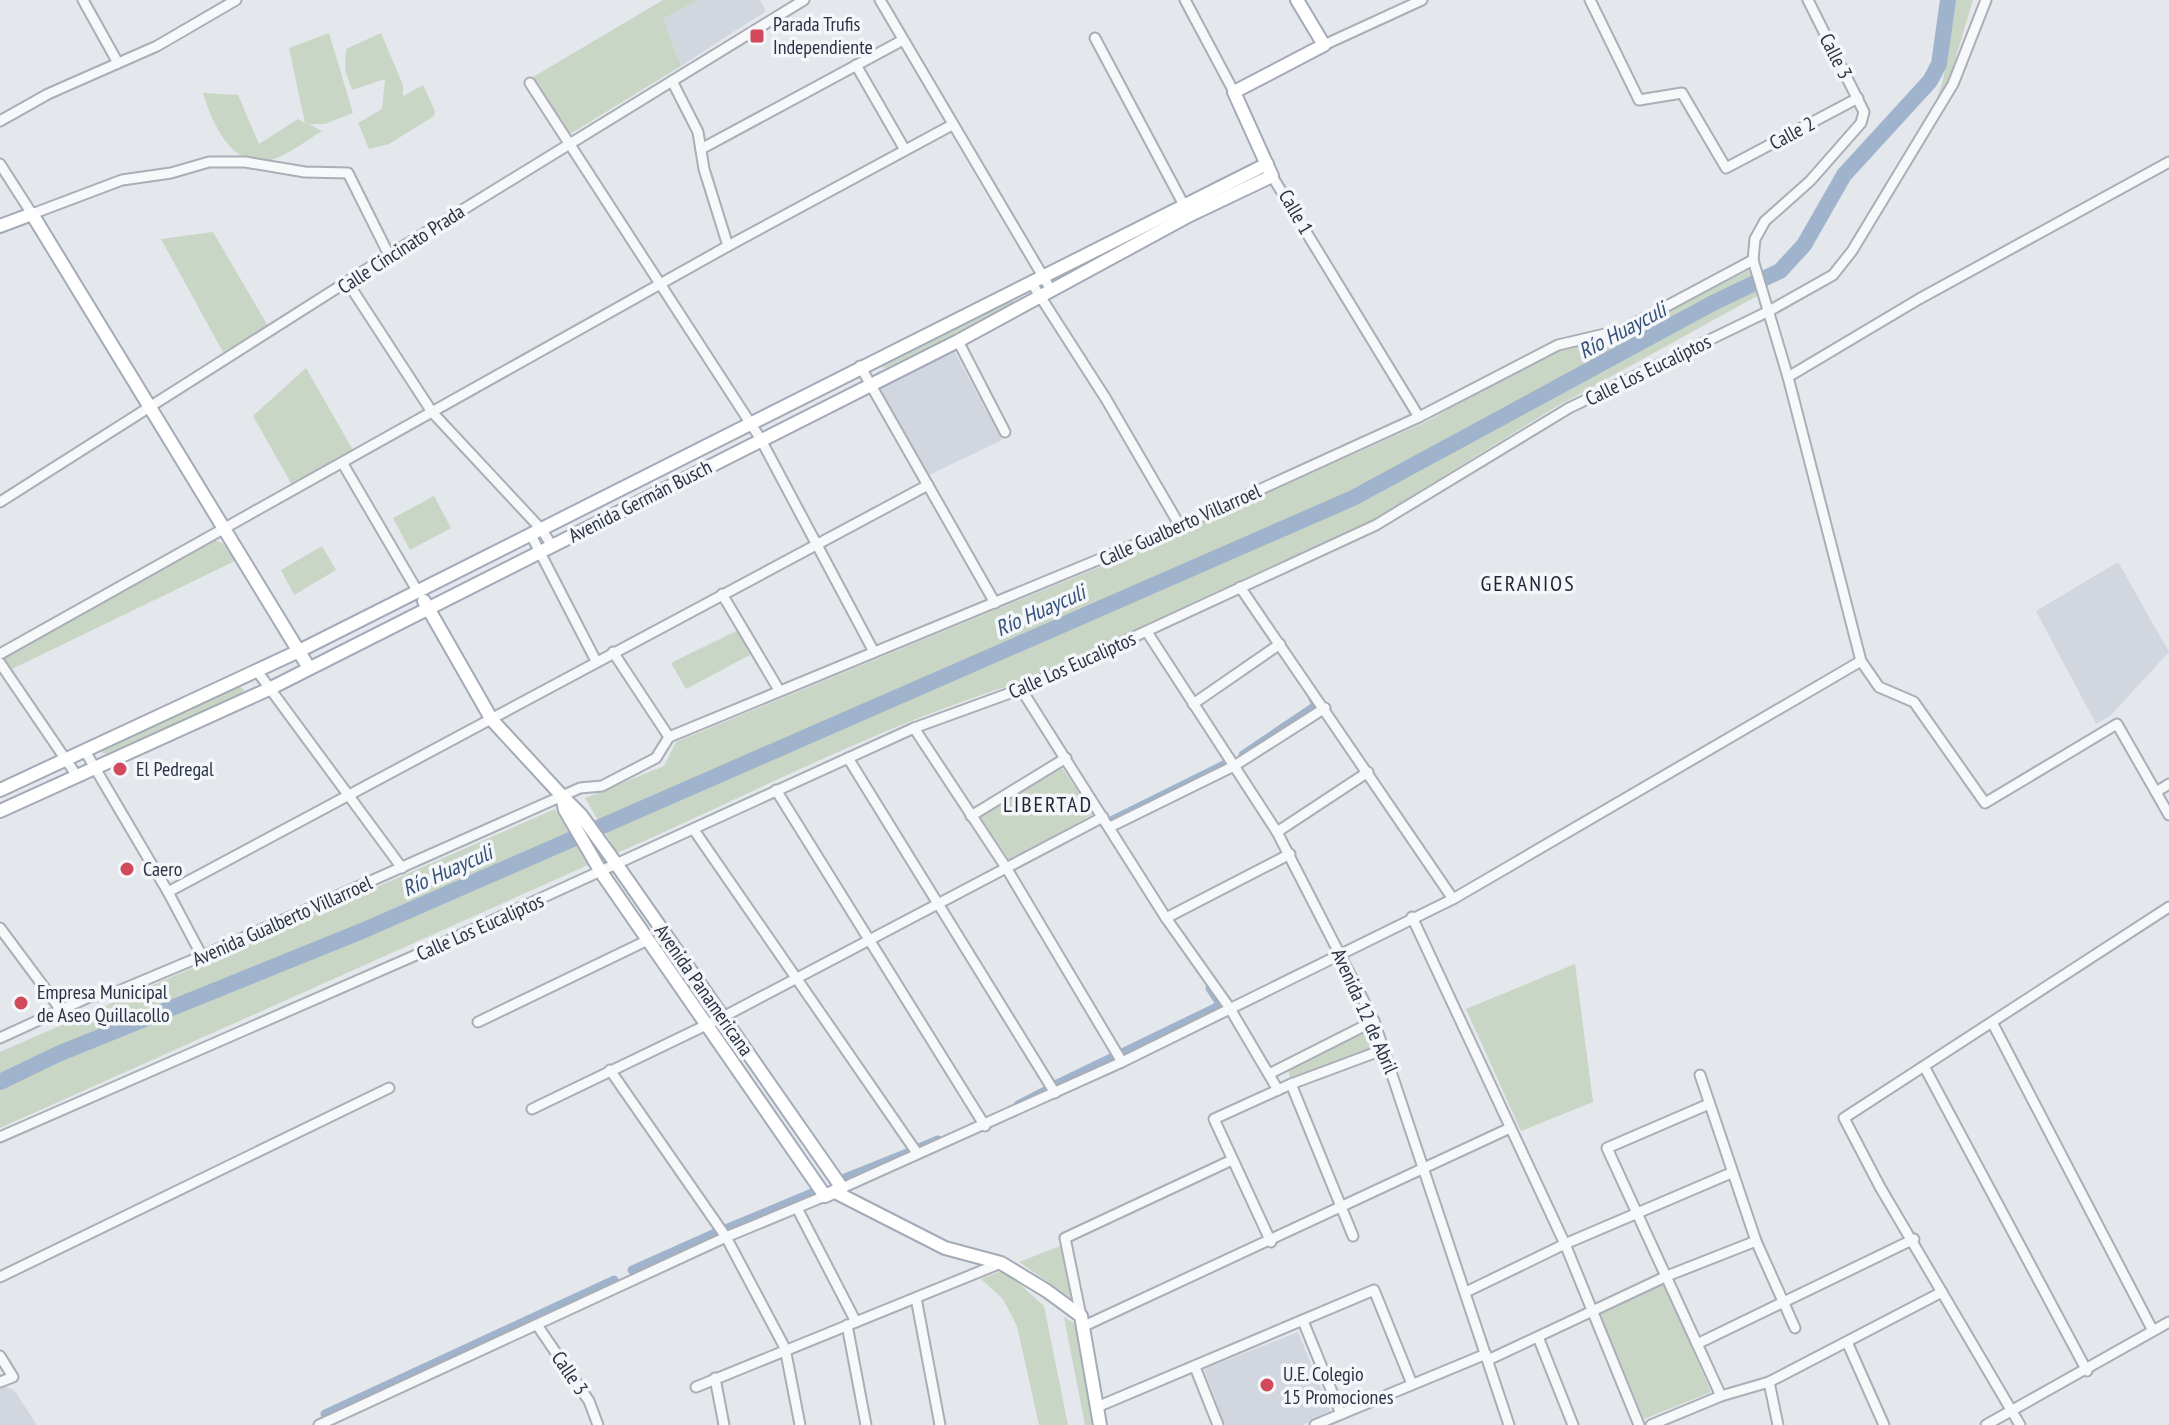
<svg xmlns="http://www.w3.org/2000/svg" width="2169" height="1425" viewBox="0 0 2169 1425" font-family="'PT Sans Narrow',sans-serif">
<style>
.built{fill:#d2d6de}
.green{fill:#c9d6c5}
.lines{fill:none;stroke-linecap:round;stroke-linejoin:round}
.canal{stroke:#9fb4cc;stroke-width:9}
.river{stroke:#9fb4cc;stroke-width:16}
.minor-casing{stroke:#a9aeb7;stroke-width:13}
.major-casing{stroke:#a3abb8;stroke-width:16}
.minor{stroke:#f7f8fa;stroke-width:9}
.major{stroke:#fff;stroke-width:12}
.poi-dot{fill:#d1495b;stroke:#f4f6f9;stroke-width:3}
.labels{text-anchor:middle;stroke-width:7;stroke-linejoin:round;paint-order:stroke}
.poi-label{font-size:20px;fill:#2b3445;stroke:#f4f6f9;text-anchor:start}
.street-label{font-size:20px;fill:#2b3445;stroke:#f4f6f9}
.water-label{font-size:22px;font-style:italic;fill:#34527a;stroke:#f4f6f9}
.neighbourhood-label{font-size:22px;letter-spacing:2px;fill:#1d2536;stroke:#f4f6f9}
</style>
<rect width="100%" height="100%" fill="#e4e7ec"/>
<!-- built -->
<g class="built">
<path d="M 698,0 L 760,0 L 766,11 L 681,66 L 663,19 Z"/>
<path d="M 954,351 L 1002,440 L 927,476 L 880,388 Z"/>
<path d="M 2118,562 L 2169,652 L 2110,716 L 2096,724 L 2036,611 Z"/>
<path d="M 1298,1332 L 1331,1413 L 1302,1425 L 1225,1425 L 1204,1369 Z"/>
<path d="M 3,1386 L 14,1390 L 37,1425 L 0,1425 L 0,1388 Z"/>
</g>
<!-- green -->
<g class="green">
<path d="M 663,0 L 698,0 L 663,19 L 681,66 L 570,134 L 533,77 Z"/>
<path d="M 1955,0 L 1973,0 L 1949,80 L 1936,101 L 1943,80 Z"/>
<path d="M 329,33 L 353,113 L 325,124 L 309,124 L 322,131 C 307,140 283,159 266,161 C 229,165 212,121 203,93 L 238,95 L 259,144 L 298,119 L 305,123 L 289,48 Z"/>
<path d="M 381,33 L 403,85 L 403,96 L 423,85 L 435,111 L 434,116 L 389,144 L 369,149 L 358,123 L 382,109 L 385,79 L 352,90 L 345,70 L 346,49 Z"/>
<path d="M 213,232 L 268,326 L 224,354 L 161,239 Z"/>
<path d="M 1749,270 L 1757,296 L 1554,408 L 1376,518 L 1018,683 C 883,724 747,796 617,853 L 585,798 L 664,766 L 676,742 L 1109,563 L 1426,422 L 1564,344 L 1604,344 Z"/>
<path d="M 1014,298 L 1013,304 L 886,368 L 880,367 Z"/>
<path d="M 306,368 L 353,450 L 292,485 L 253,416 Z"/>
<path d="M 434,496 L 451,528 L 410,550 L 393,518 Z"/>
<path d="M 215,540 L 224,544 L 235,561 L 12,669 L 4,658 Z"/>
<path d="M 322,546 L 336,570 L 294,595 L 281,570 Z"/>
<path d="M 738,630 L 750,655 L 686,689 L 671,663 Z"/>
<path d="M 239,687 L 244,689 L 242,694 L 108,754 L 102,753 L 105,748 Z"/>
<path d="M 1062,768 L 1093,814 L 1010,861 L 980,817 Z"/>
<path d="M 555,809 L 588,865 L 0,1128 L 0,1052 Z"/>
<path d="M 1575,964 L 1593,1102 L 1521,1131 L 1466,1009 Z"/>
<path d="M 1366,1030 L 1374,1048 L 1290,1079 L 1288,1068 Z"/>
<path d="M 1060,1246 L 1071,1298 L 1019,1262 Z"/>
<path d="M 1004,1270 L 1044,1306 L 1068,1425 L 1039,1425 L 1017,1326 L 1003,1299 L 981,1279 Z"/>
<path d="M 1664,1283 L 1711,1392 L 1644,1419 L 1599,1312 Z"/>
<path d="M 1064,1317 L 1074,1323 L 1093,1425 L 1085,1425 Z"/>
</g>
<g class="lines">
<!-- canal -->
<g class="canal">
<path d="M 1243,755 L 1317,705 L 1313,699"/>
<path d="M 1111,821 L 1228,763"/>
<path d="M 1122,1053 L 1221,1005 L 1210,988"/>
<path d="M 1055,1085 L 1113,1057"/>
<path d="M 1018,1105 L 1047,1090"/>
<path d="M 919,1148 L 938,1140"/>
<path d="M 845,1178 L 910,1152"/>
<path d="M 728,1228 L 812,1193"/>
<path d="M 632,1270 L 715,1233"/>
<path d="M 325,1414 L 614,1280"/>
</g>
<!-- river -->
<path class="river" d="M 0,1082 L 58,1054 L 362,931 L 1353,498 L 1713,303 L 1780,271 L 1804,245 L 1844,175 L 1930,81 L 1939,64 L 1948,0"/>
<defs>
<g id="minor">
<path d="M 83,0 L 118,63"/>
<path d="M 880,0 L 1051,290"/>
<path d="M 1185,0 L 1234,92"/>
<path d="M 1590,0 L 1639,100 L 1682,93 L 1726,168 L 1858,98"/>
<path d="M 1808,0 L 1864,112 L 1861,123 L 1810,181 L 1765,221 L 1755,239 L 1753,260 L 1788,377 L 1861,661 L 1879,687 L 1914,702 L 1985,803 L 2117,724 L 2169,815"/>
<path d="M 1095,38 L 1186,209"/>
<path d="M 1324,45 L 1422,0"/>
<path d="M 856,65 L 905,150"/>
<path d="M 672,81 L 698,132 L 704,169 L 728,246"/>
<path d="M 530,83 L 760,438 L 874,652"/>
<path d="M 0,121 L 48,94 L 157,46 L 236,0"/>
<path d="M 701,149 L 903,40"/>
<path d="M 0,164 L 32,214 L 122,180 L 171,173 L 209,162 L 245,162 L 305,172 L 348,173 L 389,255"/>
<path d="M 1272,176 L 1419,417"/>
<path d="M 1031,282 L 1106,399 L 1180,526"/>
<path d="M 348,283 L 432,412 L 542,530 L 552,546"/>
<path d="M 958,341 L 1005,432"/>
<path d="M 860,366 L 995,603"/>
<path d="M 1788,377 L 1919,299 L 2169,162"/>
<path d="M 343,464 L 418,592"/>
<path d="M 0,502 L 389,255 L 804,0"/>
<path d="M 531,535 L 596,661"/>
<path d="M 1240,587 L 1453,899"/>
<path d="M 722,594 L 779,690"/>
<path d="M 1147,632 L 1277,832 L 1374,1021 L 1509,1425"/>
<path d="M 613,652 L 669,737"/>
<path d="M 0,654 L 728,246 L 952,125"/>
<path d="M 0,663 L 77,776"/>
<path d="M 257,671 L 402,868"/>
<path d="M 1021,689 L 1166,918 L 1229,1007 L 1278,1090"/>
<path d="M 1193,704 L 1280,644"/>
<path d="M 914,728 L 1007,869 L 1122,1062"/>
<path d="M 85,751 L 168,892 L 202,956"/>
<path d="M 848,758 L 1055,1093"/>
<path d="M 776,790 L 985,1126"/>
<path d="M 2156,792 L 2169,784"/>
<path d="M 971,816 L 1066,758"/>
<path d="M 1110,827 L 1234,766 L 1325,708"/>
<path d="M 694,830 L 917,1153"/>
<path d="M 1277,832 L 1368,772"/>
<path d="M 168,892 L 928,485"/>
<path d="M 1412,917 L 1565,1244 L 1639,1425"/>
<path d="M 1166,918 L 1290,854"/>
<path d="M 0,928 L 61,1010"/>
<path d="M 478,1022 L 648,940"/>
<path d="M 1993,1024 L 2152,1329"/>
<path d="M 0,1038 L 89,997 L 114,993 L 202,956 L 580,788 L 602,786 L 656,758 L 669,737 L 1180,526 L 1419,417 L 1558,345 L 1622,330 L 1753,260"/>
<path d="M 1925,1068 L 2087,1371"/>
<path d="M 610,1070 L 726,1237 L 785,1348 L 800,1425"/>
<path d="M 1269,1074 L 1374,1021"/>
<path d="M 1700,1075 L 1756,1241 L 1795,1328"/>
<path d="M 1291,1084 L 1353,1236"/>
<path d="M 1709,1104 L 1607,1148 L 1721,1396"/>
<path d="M 532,1109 L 723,1017 L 1103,817"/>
<path d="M 0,1137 L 432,948 L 914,728 L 1021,689 L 1376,525 L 1569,408 L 1769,311 L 1833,275 L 1852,251 L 1953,84 L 1986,0"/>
<path d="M 842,1188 L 1122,1062 L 1453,899 L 1861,661"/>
<path d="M 797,1208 L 856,1322"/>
<path d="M 1271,1242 L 1214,1119 L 1291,1084 L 1385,1049"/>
<path d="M 0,1277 L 389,1088"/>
<path d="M 1466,1292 L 1565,1244 L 1731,1173"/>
<path d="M 916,1298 L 940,1425"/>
<path d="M 1081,1316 L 1065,1238 L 1232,1160"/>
<path d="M 1303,1321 L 1341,1414"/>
<path d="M 537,1325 L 589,1401 L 598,1425"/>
<path d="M 847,1325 L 866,1425"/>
<path d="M 1082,1327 L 1510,1128"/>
<path d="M 1538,1337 L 1573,1425"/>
<path d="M 1847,1342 L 1884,1425"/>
<path d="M 1697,1344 L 1914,1239"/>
<path d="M 0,1356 L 13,1377 L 0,1382"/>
<path d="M 1488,1360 L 1667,1276 L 1756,1241"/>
<path d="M 1195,1367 L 1218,1425"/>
<path d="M 715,1378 L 724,1425"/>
<path d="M 696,1387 L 1001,1263"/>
<path d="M 1097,1407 L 1374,1290 L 1412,1384"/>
<path d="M 319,1425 L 726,1237 L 825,1196"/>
<path d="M 1315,1425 L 1486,1354"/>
<path d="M 1651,1425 L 1721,1396 L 1769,1382"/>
<path d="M 1778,1425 L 1769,1382 L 1942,1292"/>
<path d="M 1986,1425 L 2169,1322"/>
<path d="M 2020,1425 L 1880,1187 L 1844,1118 L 2169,907"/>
</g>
<g id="major">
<path d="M 0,226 L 32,214 L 309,668"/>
<path d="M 424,601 L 492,720 L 562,796"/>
<path d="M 0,790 L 299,651 L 1267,164"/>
<path d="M 562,796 L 581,815 L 617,865 L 842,1188 L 825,1196 L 601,872 L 565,810 Z"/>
<path d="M 0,811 L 269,689 L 958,341 L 1190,215 L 1272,176 L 1234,92 L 1324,45 L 1297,0"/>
<path d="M 835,1192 L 945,1248 L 1001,1263 L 1047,1291 L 1081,1316 L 1100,1425"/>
</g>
</defs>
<!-- minor casing -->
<use href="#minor" class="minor-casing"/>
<!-- major casing -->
<use href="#major" class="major-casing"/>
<!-- minor -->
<use href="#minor" class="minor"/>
<!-- major -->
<use href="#major" class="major"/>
</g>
<!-- markers -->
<g class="poi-dot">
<rect x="749" y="28" width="16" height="16" rx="4"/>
<circle cx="120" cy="769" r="8"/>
<circle cx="127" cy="869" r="8"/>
<circle cx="21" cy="1003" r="8"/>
<circle cx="1267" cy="1385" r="8"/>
</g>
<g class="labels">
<!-- poi labels -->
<g class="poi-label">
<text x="773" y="31">Parada Trufis<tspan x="773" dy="23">Independiente</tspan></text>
<text x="136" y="776">El Pedregal</text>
<text x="143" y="876">Caero</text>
<text x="37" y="999">Empresa Municipal<tspan x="37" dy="23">de Aseo Quillacollo</tspan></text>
<text x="1283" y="1381">U.E. Colegio<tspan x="1283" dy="23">15 Promociones</tspan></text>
</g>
<!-- street labels -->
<g class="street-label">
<text transform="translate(1836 56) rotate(63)" y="7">Calle 3</text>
<text transform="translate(1792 133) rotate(-28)" y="7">Calle 2</text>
<text transform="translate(1296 212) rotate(60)" y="7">Calle 1</text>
<text transform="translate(401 249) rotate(-33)" y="7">Calle Cincinato Prada</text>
<text transform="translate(1648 370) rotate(-26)" y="7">Calle Los Eucaliptos</text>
<text transform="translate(640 501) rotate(-27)" y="7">Avenida Germán Busch</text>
<text transform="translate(1180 525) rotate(-24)" y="7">Calle Gualberto Villarroel</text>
<text transform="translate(1072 665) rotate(-24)" y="7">Calle Los Eucaliptos</text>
<text transform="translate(282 921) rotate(-24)" y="7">Avenida Gualberto Villarroel</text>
<text transform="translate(480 927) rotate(-24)" y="7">Calle Los Eucaliptos</text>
<text transform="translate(704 990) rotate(55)" y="7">Avenida Panamericana</text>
<text transform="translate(1365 1011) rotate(66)" y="7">Avenida 12 de Abril</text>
<text transform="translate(570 1373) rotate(56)" y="7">Calle 3</text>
</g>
<!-- water labels -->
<g class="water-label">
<text transform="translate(1622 330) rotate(-28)" y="8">Río Huayculi</text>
<text transform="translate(1040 610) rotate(-24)" y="8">Río Huayculi</text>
<text transform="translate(447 870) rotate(-24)" y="8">Río Huayculi</text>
</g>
<!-- neighbourhood labels -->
<g class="neighbourhood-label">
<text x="1528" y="591">GERANIOS</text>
<text x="1048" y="812">LIBERTAD</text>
</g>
</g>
</svg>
